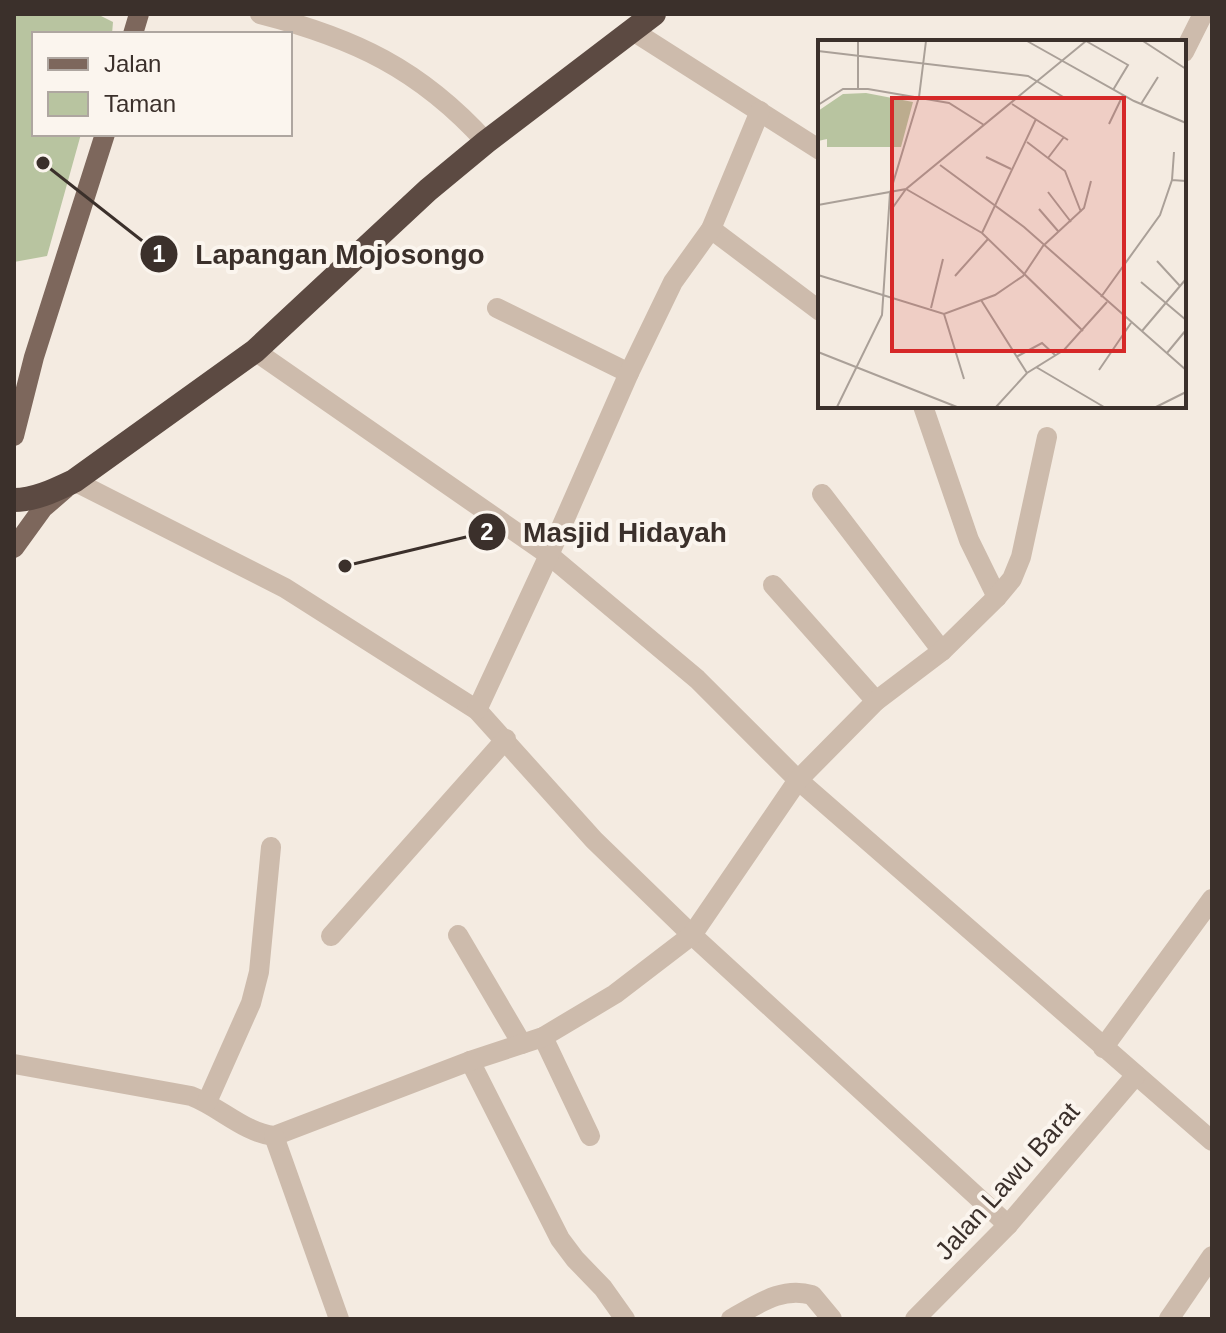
<svg xmlns="http://www.w3.org/2000/svg" width="1226" height="1333" viewBox="0 0 1226 1333" font-family="Arial,sans-serif">
<style>
.green{fill:#b8c4a0}
.lines{fill:none;stroke-linecap:round;stroke-linejoin:round}
.minor{stroke:#cdbbac;stroke-width:20}
.major{stroke:#7d675c;stroke-width:20}
.highway{stroke:#5c4a42;stroke-width:24}
.labels{text-anchor:middle;stroke-width:8;stroke-linejoin:round;paint-order:stroke}
.street-label{font-size:26px;fill:#3b302b;stroke:#fbf5ee}
.inset-road{fill:none;stroke:#aaa098;stroke-width:2}
.view{fill:#d62828;fill-opacity:0.15;stroke:#d62828;stroke-width:4}
.inset-edge{fill:none;stroke:#3b302b;stroke-width:4}
.leader{fill:none;stroke:#3b302b;stroke-width:3}
.callout-dot{fill:#3b302b;stroke:#fbf5ee;stroke-width:3}
.mark-label{font-size:24px;text-anchor:middle;font-weight:bold;fill:#fff}
.callout-label{font-size:28px;text-anchor:middle;font-weight:bold;fill:#3b302b;stroke:#fbf5ee;stroke-width:8;stroke-linejoin:round;paint-order:stroke}
</style>
<rect width="100%" height="100%" fill="#f4ebe1"/>
<!-- green -->
<path class="green" d="M 14,14 L 97,14 L 113,22 L 112,34 L 34,34 L 34,134 L 81,134 L 47,256 L 14,262 Z"/>
<g class="lines">
<!-- minor -->
<g class="minor">
<path d="M 260,14 C 354,38 420,69 486,142"/>
<path d="M 633,31 L 820,150"/>
<path d="M 1184,52 L 1203,14"/>
<path d="M 711,229 L 820,311"/>
<path d="M 497,308 L 629,373"/>
<path d="M 255,351 L 549,555 L 697,679 L 798,780 L 1212,1141"/>
<path d="M 923,406 L 969,540 L 997,597"/>
<path d="M 74,481 L 285,588 L 477,710 L 594,840 L 692,935 L 1008,1225"/>
<path d="M 822,494 L 942,651"/>
<path d="M 773,585 L 876,701"/>
<path d="M 477,710 L 549,555 L 629,373 L 673,282 L 711,229 L 760,111"/>
<path d="M 458,935 L 522,1044"/>
<path d="M 331,936 L 506,739"/>
<path d="M 543,1037 L 590,1136"/>
<path d="M 1103,1048 L 1212,899"/>
<path d="M 470,1061 L 560,1239 L 575,1259 L 603,1288 L 625,1319"/>
<path d="M 14,1064 L 191,1096 C 220,1107 243,1132 274,1136 L 470,1061 L 543,1037 L 615,994 L 692,935 L 798,780 L 876,701 L 942,651 L 997,597 L 1012,579 L 1021,557 L 1047,437"/>
<path d="M 207,1102 L 251,1003 L 259,972 L 271,847"/>
<path d="M 274,1136 L 339,1319"/>
<path d="M 731,1319 C 757,1305 781,1286 812,1295 L 832,1319"/>
<path d="M 915,1319 L 1008,1225 L 1136,1075"/>
<path d="M 1169,1319 L 1212,1256"/>
</g>
<!-- major -->
<g class="major">
<path d="M 133,34 L 139,14"/>
<path d="M 14,436 L 34,357 L 105,134"/>
<path d="M 14,548 L 43,508 L 65,489"/>
</g>
<!-- highway -->
<path class="highway" d="M 14,500 C 35,500 55,490 74,481 L 255,351 L 428,190 L 486,142 L 654,14"/>
</g>
<g class="labels">
<!-- street labels -->
<g class="street-label">
<text transform="translate(1007 1181) rotate(-48)" y="9">Jalan Lawu Barat</text>
</g>
</g>
<!-- overview -->
<g transform="translate(818 40)">
<rect width="368" height="368" fill="#f4ebe1"/>
<path d="M 48,53 L 95,62 L 83,107 L 9,107 L 9,99 L 0,101 L 0,71 L 25,54 Z" fill="#b8c4a0"/>
<path class="inset-road" d="M 209,1 L 316,61 L 368,83M 268,1 L 310,25 L 295,50M 325,1 L 368,29M 0,11 L 210,36 L 247,58M 40,48 L 40,1M 194,64 L 250,100M 323,64 L 340,37M 0,65 L 25,49 L 50,49 L 131,63 L 166,85M 291,84 L 305,55M 209,102 L 247,131 L 263,172M 168,117 L 193,129M 230,118 L 246,97M 122,125 L 206,187 L 368,330M 354,140 L 356,112M 88,149 L 164,193 L 265,291M 230,152 L 253,182M 0,165 L 88,149 L 268,1M 221,169 L 240,191M 73,170 L 88,149M 164,193 L 218,79M 339,221 L 362,246M 0,235 L 126,274 L 177,255 L 205,236 L 225,206 L 266,168 L 273,141M 137,236 L 170,199M 323,242 L 368,280M 283,257 L 342,175 L 354,140 L 368,141M 163,260 L 209,333M 113,268 L 125,219M 126,274 L 146,339M 324,291 L 368,239M 0,312 L 139,367M 349,313 L 368,290M 198,317 L 224,303 L 237,315M 218,327 L 286,367M 281,330 L 313,283M 19,367 L 64,275 L 72,153 L 101,57 L 108,1M 178,367 L 209,333 L 246,310 L 289,262M 301,367 L 328,367M 338,367 L 368,352"/>
<path class="view" d="M 74,58 L 306,58 L 306,311 L 74,311 Z"/>
<rect width="368" height="368" class="inset-edge"/>
</g>
<!-- callouts -->
<path class="leader" d="M43 163L159 254M345 566L487 532"/>
<g class="callout-dot">
<circle cx="43" cy="163" r="8"/>
<circle cx="345" cy="566" r="8"/>
<circle cx="159" cy="254" r="20"/>
<circle cx="487" cy="532" r="20"/>
</g>
<g class="mark-label">
<text x="159" y="262">1</text>
<text x="487" y="540">2</text>
</g>
<g class="callout-label">
<text x="340" y="264">Lapangan Mojosongo</text>
<text x="625" y="542">Masjid Hidayah</text>
</g>
<!-- border -->
<rect width="1226" height="1333" fill="none" stroke="#3b302b" stroke-width="32"/>
<!-- legend -->
<rect x="32" y="32" width="260" height="104" fill="#fbf5ee" stroke="#aea6a0" stroke-width="2"/>
<rect x="48" y="58" width="40" height="12" fill="#7d675c" stroke="#aea6a0" stroke-width="2"/>
<text x="104" y="72" font-size="24" fill="#3b302b">Jalan</text>
<rect x="48" y="92" width="40" height="24" fill="#b8c4a0" stroke="#aea6a0" stroke-width="2"/>
<text x="104" y="112" font-size="24" fill="#3b302b">Taman</text>
</svg>
